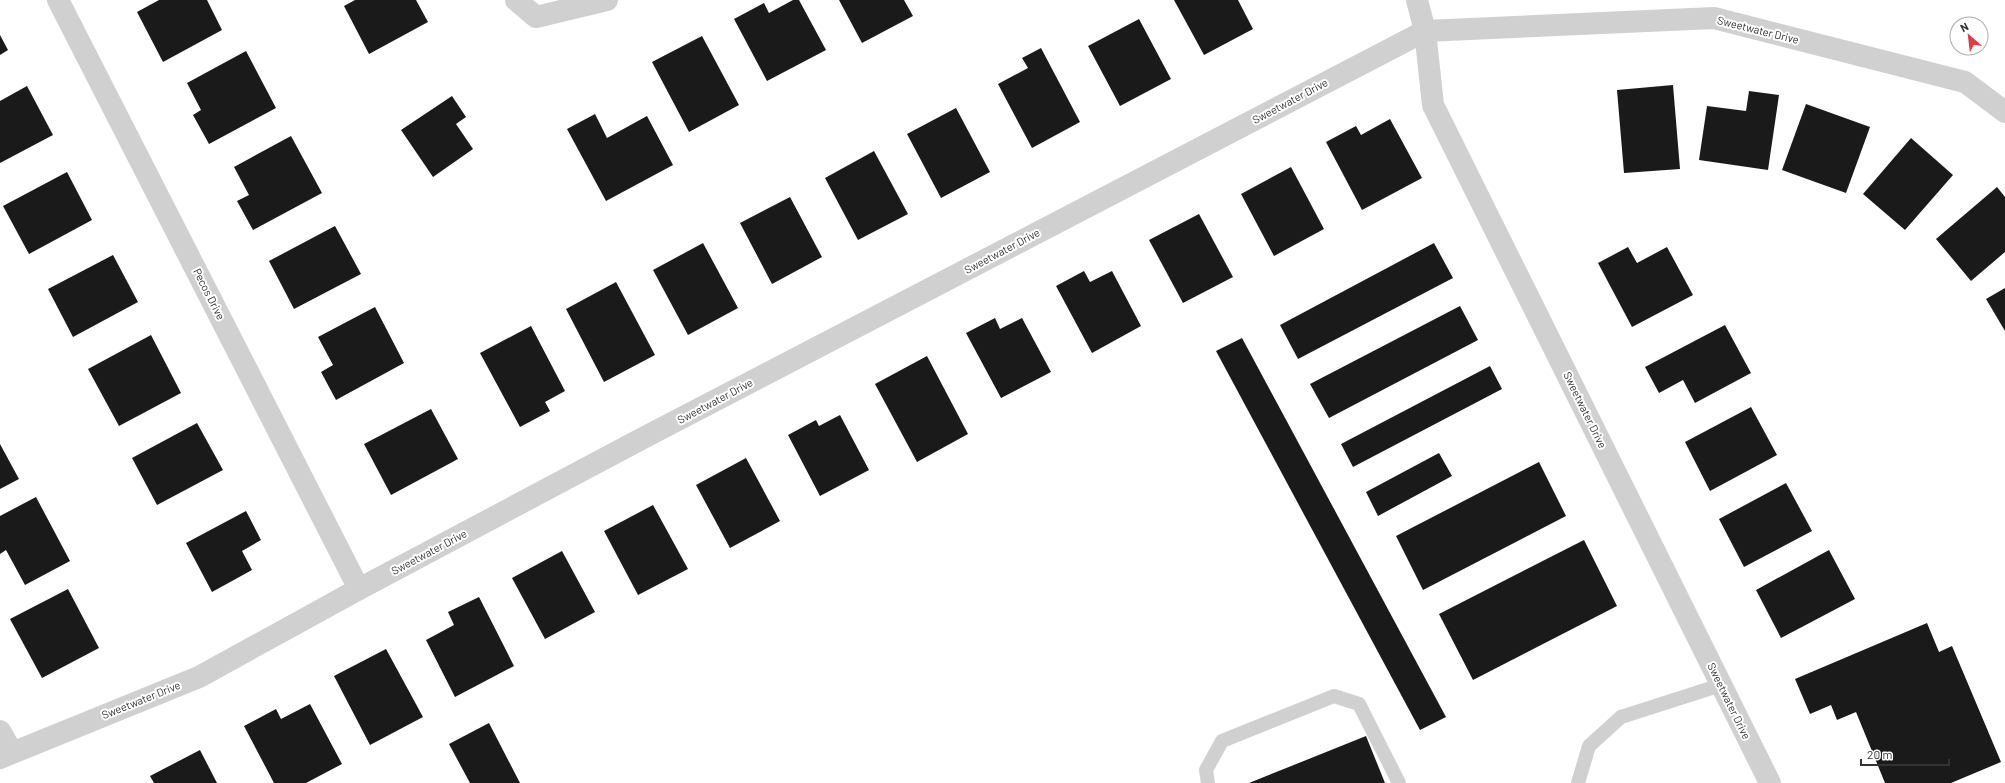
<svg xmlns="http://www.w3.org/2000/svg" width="2005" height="783" viewBox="0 0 2005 783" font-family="Barlow,sans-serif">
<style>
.building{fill:#1a1a1a}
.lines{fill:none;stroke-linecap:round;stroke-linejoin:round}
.lane{stroke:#d0d0d0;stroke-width:14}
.street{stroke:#d0d0d0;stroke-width:22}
.labels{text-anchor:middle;stroke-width:4;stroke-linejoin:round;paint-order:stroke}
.street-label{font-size:11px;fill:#333;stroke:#fff}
</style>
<rect width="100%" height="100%" fill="#fff"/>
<!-- building -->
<g class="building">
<path d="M 159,0 L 207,0 L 222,30 L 163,62 L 137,12 Z"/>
<path d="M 355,0 L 416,0 L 428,22 L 369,54 L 344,6 Z"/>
<path d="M 793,0 L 799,0 L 826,50 L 767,81 L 734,19 L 764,3 L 769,13 Z"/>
<path d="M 839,0 L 904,0 L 913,16 L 862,43 Z"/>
<path d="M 1174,0 L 1238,0 L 1253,29 L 1204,55 Z"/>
<path d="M 1139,19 L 1171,79 L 1120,106 L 1088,46 Z"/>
<path d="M 0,35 L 8,50 L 0,55 Z"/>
<path d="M 702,36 L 739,105 L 689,132 L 652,62 Z"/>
<path d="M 1041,48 L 1080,122 L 1032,148 L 998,84 L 1028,68 L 1022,58 Z"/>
<path d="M 246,51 L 276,108 L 209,144 L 193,115 L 201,110 L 187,83 Z"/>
<path d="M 1673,85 L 1680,169 L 1624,173 L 1617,90 Z"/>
<path d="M 27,86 L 53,135 L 0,163 L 0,101 Z"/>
<path d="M 1749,91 L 1779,95 L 1768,170 L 1699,160 L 1707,106 L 1746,111 Z"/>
<path d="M 452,96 L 466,117 L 456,124 L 473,149 L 433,177 L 401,130 Z"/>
<path d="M 1806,104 L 1870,127 L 1846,193 L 1782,170 Z"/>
<path d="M 956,108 L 990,172 L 941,198 L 907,134 Z"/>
<path d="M 595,114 L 607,138 L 647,116 L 673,165 L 606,201 L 567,129 Z"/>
<path d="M 1390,119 L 1422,178 L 1362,210 L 1326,142 L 1356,126 L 1361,135 Z"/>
<path d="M 291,136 L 322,193 L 253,230 L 237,201 L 249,195 L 234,167 Z"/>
<path d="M 1911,138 L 1953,175 L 1905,230 L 1863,194 Z"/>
<path d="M 874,151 L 908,214 L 858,240 L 825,178 Z"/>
<path d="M 1291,167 L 1324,229 L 1274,256 L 1241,194 Z"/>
<path d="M 67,172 L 92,220 L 29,254 L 3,206 Z"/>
<path d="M 1997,187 L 2005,197 L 2005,252 L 1971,281 L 1936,239 Z"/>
<path d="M 790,197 L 822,257 L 772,284 L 740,223 Z"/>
<path d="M 1199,214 L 1233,277 L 1183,303 L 1149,240 Z"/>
<path d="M 335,226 L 361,274 L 294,309 L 269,261 Z"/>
<path d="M 703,243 L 738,308 L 688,335 L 653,270 Z"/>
<path d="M 1434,243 L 1453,278 L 1298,359 L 1280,325 Z"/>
<path d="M 1628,247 L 1637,263 L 1667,247 L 1693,295 L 1632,327 L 1598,263 Z"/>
<path d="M 113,255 L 138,302 L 73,337 L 48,289 Z"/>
<path d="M 1084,271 L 1090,282 L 1112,271 L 1141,326 L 1092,353 L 1056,286 Z"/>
<path d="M 616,282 L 655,355 L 604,382 L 566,309 Z"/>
<path d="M 2005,288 L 2005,331 L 1986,299 Z"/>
<path d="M 1460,306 L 1478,340 L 1329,418 L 1310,384 Z"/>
<path d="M 375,307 L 404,363 L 336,400 L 321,372 L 333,365 L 318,337 Z"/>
<path d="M 995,318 L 1000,329 L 1022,318 L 1051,372 L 1001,398 L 966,333 Z"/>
<path d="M 1725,325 L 1751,373 L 1695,403 L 1683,380 L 1659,393 L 1645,367 Z"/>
<path d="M 531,326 L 565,391 L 545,402 L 550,411 L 520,427 L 480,353 Z"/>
<path d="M 151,335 L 181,393 L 119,426 L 88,369 Z"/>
<path d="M 1242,338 L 1446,717 L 1420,730 L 1216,351 Z"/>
<path d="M 927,356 L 968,434 L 917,462 L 875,384 Z"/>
<path d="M 1490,366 L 1502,389 L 1353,467 L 1341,444 Z"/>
<path d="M 1751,407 L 1777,455 L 1710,491 L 1685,442 Z"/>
<path d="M 431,409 L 458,459 L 391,495 L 364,444 Z"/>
<path d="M 840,415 L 869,470 L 820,496 L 788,435 L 816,420 L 819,426 Z"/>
<path d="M 197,423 L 223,470 L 157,505 L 132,458 Z"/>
<path d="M 0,444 L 19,479 L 0,489 Z"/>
<path d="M 1439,453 L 1452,476 L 1378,516 L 1366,492 Z"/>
<path d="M 746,458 L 780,521 L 730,548 L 696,485 Z"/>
<path d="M 1539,462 L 1566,516 L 1423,590 L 1396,536 Z"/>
<path d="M 1786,483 L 1812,531 L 1744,567 L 1719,519 Z"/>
<path d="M 36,497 L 70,561 L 25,585 L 6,550 L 0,554 L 0,516 Z"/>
<path d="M 653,505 L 688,569 L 638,595 L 604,531 Z"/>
<path d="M 246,511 L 261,540 L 242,551 L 252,570 L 212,592 L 186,543 Z"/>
<path d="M 1584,540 L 1617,606 L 1473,680 L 1439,614 Z"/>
<path d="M 1829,550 L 1855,599 L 1781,638 L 1756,590 Z"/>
<path d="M 562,551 L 595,612 L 545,639 L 512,578 Z"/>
<path d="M 68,589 L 99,648 L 42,678 L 10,619 Z"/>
<path d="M 479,597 L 514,666 L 455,697 L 426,640 L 454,625 L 448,612 Z"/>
<path d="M 1927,623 L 1939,652 L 1952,646 L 2001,762 L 1951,783 L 1885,783 L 1856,712 L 1837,720 L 1831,705 L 1810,714 L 1795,679 Z"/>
<path d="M 386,649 L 423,717 L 370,745 L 334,676 Z"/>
<path d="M 310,704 L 342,764 L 306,783 L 274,783 L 244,726 L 276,709 L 281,719 Z"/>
<path d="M 489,723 L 520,783 L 470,783 L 449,744 Z"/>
<path d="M 1366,736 L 1385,783 L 1249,783 Z"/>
<path d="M 200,750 L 217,783 L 154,783 L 150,776 Z"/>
</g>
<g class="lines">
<!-- lane -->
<g class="lane">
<path d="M 1208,783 L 1206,770 L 1222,741 L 1334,696 L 1359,704 L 1399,783"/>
<path d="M 1578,783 L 1589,746 L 1621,717 L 1721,685"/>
</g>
<!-- street -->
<g class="street">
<path d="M 58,0 L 359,589"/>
<path d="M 516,0 L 536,17 L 607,0"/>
<path d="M 1417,0 L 1425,31 L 1433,105 L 1770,783"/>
<path d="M 0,731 L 12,752"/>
<path d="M 0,758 L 199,677 L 359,589 L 645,437 L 1425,31 L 1714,18 L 1965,82 L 2005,112"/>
</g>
</g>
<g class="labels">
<!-- street labels -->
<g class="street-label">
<text transform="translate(1758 30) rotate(14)" y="4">Sweetwater Drive</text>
<text transform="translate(1290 101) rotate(-28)" y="4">Sweetwater Drive</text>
<text transform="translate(1002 251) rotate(-28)" y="4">Sweetwater Drive</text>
<text transform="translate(209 294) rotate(63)" y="4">Pecos Drive</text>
<text transform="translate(715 401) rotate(-28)" y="4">Sweetwater Drive</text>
<text transform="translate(1585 410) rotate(64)" y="4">Sweetwater Drive</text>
<text transform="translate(429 552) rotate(-28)" y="4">Sweetwater Drive</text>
<text transform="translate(141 700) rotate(-22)" y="4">Sweetwater Drive</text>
<text transform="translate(1729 701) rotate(64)" y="4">Sweetwater Drive</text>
</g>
</g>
<!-- north arrow -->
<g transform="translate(1969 36) rotate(332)"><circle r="19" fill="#ffffff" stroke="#adadad"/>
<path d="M0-3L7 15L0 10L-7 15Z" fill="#e63946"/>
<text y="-6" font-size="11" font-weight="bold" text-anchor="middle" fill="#333333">N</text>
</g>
<!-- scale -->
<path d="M1861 759v6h88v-6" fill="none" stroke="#333333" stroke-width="2"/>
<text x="1867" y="759" font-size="12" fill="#333333" stroke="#ffffff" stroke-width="3" paint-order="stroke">20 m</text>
</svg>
